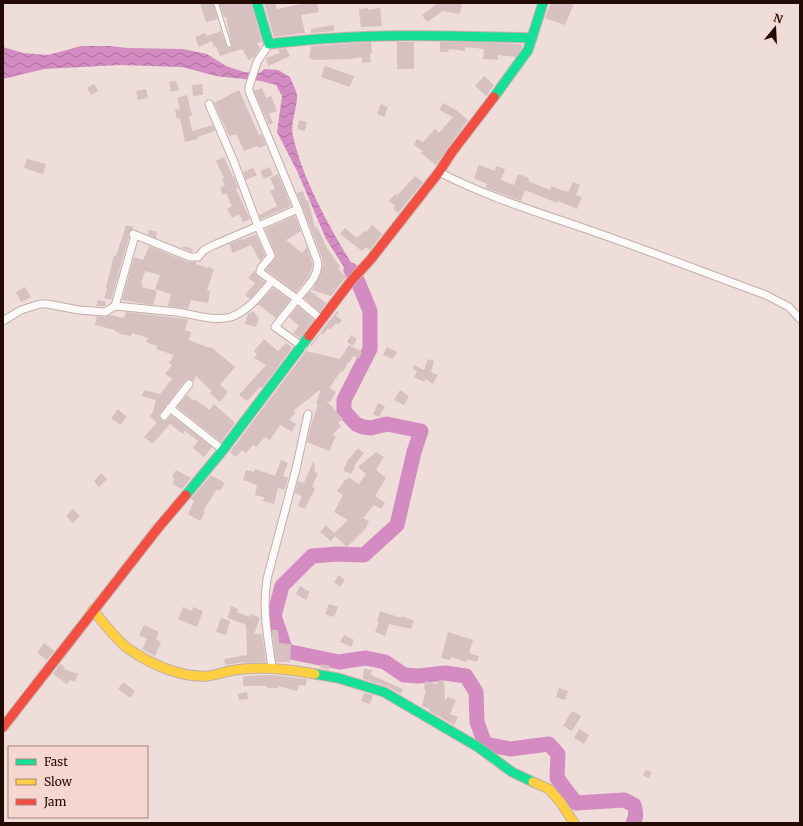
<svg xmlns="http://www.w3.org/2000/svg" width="803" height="826" viewBox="0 0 803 826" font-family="Merriweather,serif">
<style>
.water{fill:url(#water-waves)}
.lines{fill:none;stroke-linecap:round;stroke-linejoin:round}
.river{stroke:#d38bc2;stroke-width:15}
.building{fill:#d6c1c0}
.lane-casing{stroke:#c3aea9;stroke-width:5.5}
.street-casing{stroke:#c3aea9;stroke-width:9}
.fast-casing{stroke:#c3aea9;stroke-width:11}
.slow-casing{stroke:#c3aea9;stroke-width:11}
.jam-casing{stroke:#c3aea9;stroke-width:11}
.lane{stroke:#fcfaf9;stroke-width:3.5}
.street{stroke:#fcfaf9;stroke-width:7}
.fast{stroke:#16e098;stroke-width:9}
.slow{stroke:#ffcf43;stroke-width:9}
.jam{stroke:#f24e42;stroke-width:9}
</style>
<defs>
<pattern id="water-waves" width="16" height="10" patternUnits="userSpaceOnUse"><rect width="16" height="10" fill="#d38bc2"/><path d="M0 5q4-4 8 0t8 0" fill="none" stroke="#ab709c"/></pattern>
</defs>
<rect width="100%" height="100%" fill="#eeddd8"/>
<!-- water -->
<path class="water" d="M 81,46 L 109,46 L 128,48 L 183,49 L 207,54 L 226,66 L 244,72 L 260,73 L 264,69 L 278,70 L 290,77 C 292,83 297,90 297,97 C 297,109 290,124 293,136 C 304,185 337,241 364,283 L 358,289 L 326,239 L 298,173 L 277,132 L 282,96 L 276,85 L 261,81 L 216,76 L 182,67 L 120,65 L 44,69 L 3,79 L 3,47 L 23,53 L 48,55 Z"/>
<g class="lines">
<!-- river -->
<path class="river" d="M 351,270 L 358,282 L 370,311 L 370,349 L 344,400 L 344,411 L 356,424 L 363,427 L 371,428 L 387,424 L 421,431 L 414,452 L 397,525 L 364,555 L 337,554 L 312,556 L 282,586 L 274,616 L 286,651 L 339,662 L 366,658 L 385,662 L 404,675 L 419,676 L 445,673 L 466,676 L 476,692 L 477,722 L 485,744 L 510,749 L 549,744 L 558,754 L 557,778 L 576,803 L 624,800 L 634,805 C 636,811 637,817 633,823"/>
</g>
<!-- building -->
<g class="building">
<path d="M 200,3 L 213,3 L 218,19 L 206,22 Z"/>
<path d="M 219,3 L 251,3 L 262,42 L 257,43 L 260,48 L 255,56 L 249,60 L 242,49 L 220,56 L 216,46 L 214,47 L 212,41 L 199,47 L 195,37 L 205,33 L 207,36 L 221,31 L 227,47 L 230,48 L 232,46 L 226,17 L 224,17 Z"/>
<path d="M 264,3 L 275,3 L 277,9 L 307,3 L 317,3 L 319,12 L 301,15 L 305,33 L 274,37 Z"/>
<path d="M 438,3 L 462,3 L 460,14 L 443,11 L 427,22 L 422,15 Z"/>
<path d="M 551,3 L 574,3 L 565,25 L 545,18 Z"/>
<path d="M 368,8 L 368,10 L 380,8 L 382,26 L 361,27 L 359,9 Z"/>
<path d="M 334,25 L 334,31 L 311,33 L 311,29 Z"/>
<path d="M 371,42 L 372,54 L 370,54 L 371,62 L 362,63 L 362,57 L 350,59 L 315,60 L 309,58 L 311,46 Z"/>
<rect x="397" y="42" width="17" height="27"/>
<path d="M 440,42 L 466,42 L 522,44 L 522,48 L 516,57 L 498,55 L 498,60 L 483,59 L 484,49 L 465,47 L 465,51 L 449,49 L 448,52 L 440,52 Z"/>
<path d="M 286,48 L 290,56 L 268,66 L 266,58 L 280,53 L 278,49 Z"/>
<path d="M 325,66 L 354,76 L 350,87 L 321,77 Z"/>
<path d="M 484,76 L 494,85 L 486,96 L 475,86 Z"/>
<path d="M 176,81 L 179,90 L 171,92 L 169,82 Z"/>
<path d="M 94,84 L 98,91 L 91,95 L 87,88 Z"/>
<path d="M 202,84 L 203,95 L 193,96 L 192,85 Z"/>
<path d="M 262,88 L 266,98 L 271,96 L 277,111 L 269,114 L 273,123 L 269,125 L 254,91 Z"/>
<path d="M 146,89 L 148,98 L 138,100 L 136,91 Z"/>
<path d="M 239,90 L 259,135 L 261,134 L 266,145 L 259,148 L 257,146 L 244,151 L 236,134 L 229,136 L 214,103 Z"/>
<path d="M 187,95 L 192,115 L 189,116 L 192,131 L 213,125 L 215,131 L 197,137 L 198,139 L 185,142 L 180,118 L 177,119 L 175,110 L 180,109 L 177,98 Z"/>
<path d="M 443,103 L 456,110 L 468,120 L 436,165 L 421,153 L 423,151 L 414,145 L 417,139 L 423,142 L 435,129 L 439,133 L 453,117 L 439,110 Z"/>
<path d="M 381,104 L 388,107 L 384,117 L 377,114 Z"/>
<path d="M 299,120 L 307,122 L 305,131 L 297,129 Z"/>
<path d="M 224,157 L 233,177 L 234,176 L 238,188 L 236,189 L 250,219 L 243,222 L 239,214 L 232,218 L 227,209 L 232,206 L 226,193 L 223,195 L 220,188 L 225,185 L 222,179 L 224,178 L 216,161 Z"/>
<path d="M 27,159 L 46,164 L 43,174 L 24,168 Z"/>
<path d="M 479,165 L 495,171 L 496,166 L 505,169 L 501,180 L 514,185 L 518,174 L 529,178 L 528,181 L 550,190 L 551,186 L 564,191 L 565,190 L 568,192 L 573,182 L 580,185 L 576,195 L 582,197 L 577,209 L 558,201 L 557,203 L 525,190 L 521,201 L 486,188 L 487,184 L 474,178 Z"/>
<path d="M 270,167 L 273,175 L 264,179 L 260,171 Z"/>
<path d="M 253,168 L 257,175 L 246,180 L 243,172 Z"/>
<path d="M 278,174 L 291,206 L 261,219 L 259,215 L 277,206 L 270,191 L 275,189 L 270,178 Z"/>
<path d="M 415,176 L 423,182 L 398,213 L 393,209 L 395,206 L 389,201 L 395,194 L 397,196 Z"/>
<path d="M 303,191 L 306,201 L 308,200 L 315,228 L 317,227 L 327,248 L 340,267 L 338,269 L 346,277 L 331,296 L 312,290 L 319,278 L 323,265 L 322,258 L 297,193 Z"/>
<path d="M 295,216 L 301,231 L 286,240 L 302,253 L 307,247 L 313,265 L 308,278 L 296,292 L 266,270 L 276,256 L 265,229 Z"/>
<path d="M 126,225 L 133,227 L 133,229 L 128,233 L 129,237 L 111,300 L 104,298 L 107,288 L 106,287 L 114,255 L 116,256 Z"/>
<path d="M 372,225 L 382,234 L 370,250 L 366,247 L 362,251 L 340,234 L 345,228 L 357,238 L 364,231 L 366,232 Z"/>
<path d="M 149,230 L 157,232 L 156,238 L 148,235 Z"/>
<path d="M 256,234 L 265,255 L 260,261 L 251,245 L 233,253 L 229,244 L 241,239 L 242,240 Z"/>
<path d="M 149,246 L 188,262 L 196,262 L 196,264 L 208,268 L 208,267 L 214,269 L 207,291 L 210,291 L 208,303 L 191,300 L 188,309 L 168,306 L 171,294 L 155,289 L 160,275 L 145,271 L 141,284 L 143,284 L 142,287 L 157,291 L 153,305 L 122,300 L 134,257 L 143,260 Z"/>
<path d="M 183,246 L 193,249 L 192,252 L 182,248 Z"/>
<path d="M 255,270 L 255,273 L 257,276 L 265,282 L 250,299 L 245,295 L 255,283 L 248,278 Z"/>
<path d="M 25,287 L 31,297 L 21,302 L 16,292 Z"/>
<path d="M 273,288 L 290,300 L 276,318 L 259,305 L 257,305 Z"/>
<path d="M 310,291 L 326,303 L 320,312 L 304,298 Z"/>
<path d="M 98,300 L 106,302 L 105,306 L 96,306 Z"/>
<path d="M 298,306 L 314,320 L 300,338 L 293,333 L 299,326 L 289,317 Z"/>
<path d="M 252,311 L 259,318 L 256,327 L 245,324 L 248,313 L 250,314 Z"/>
<path d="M 337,311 L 339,312 L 336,316 L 342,320 L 338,325 L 336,323 L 330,330 L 328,328 L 323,335 L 321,333 L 311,347 L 310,346 Z"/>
<path d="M 126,312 L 186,319 L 188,320 L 185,330 L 191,332 L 189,340 L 210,348 L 211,347 L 235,367 L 220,385 L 228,392 L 220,402 L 210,393 L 212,391 L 196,376 L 193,381 L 189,379 L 185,381 L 159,415 L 161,420 L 164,421 L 168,419 L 171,415 L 212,447 L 204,457 L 193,448 L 198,441 L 185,431 L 183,434 L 170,424 L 152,444 L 144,437 L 157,423 L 150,416 L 153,412 L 156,400 L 142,396 L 144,390 L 160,394 L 172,379 L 165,374 L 172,365 L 169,363 L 174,355 L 156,349 L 157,346 L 146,342 L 148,338 L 132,333 L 131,336 L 121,334 L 115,331 L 115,330 L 95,325 L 97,316 L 105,317 L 110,315 L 124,318 Z"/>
<path d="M 351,335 L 357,339 L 353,346 L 347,342 Z"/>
<path d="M 264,339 L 278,351 L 286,343 L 292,348 L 262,388 L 260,387 L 247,401 L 239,395 L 266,365 L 254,358 L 257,354 L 254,351 Z"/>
<path d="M 349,345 L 362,352 L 359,359 L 353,356 L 349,363 L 348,362 L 343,372 L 341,371 L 329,388 L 336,392 L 330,402 L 326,400 L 343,419 L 338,423 L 341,426 L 332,435 L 336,436 L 329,451 L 307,442 L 310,428 L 318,405 L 316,404 L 321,389 L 293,411 L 296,412 L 289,420 L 296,424 L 292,432 L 280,425 L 270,440 L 265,437 L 256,447 L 253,445 L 246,453 L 242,450 L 236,457 L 230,452 L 306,351 L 340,359 Z"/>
<path d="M 387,347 L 397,352 L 393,359 L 383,355 Z"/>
<path d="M 428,359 L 434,361 L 431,372 L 438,375 L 433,384 L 426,379 L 424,382 L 414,377 L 417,372 L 412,368 L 414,365 L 424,370 Z"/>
<path d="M 400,390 L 409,396 L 404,405 L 394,400 Z"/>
<path d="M 187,395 L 194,401 L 195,399 L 209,410 L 214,404 L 235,423 L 221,442 L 177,407 Z"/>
<path d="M 378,403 L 385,406 L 379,417 L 373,414 Z"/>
<path d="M 118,409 L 127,417 L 120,425 L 111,418 Z"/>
<path d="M 358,448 L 364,453 L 354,466 L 355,467 L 351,474 L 343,470 L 347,463 L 346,462 Z"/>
<path d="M 376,452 L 384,457 L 376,470 L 386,478 L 375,496 L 385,503 L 381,509 L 374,505 L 363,518 L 369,521 L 366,528 L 347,547 L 335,536 L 331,541 L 320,532 L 326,525 L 334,533 L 348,520 L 334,512 L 343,495 L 337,491 L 345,480 L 347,480 L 348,477 L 359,484 L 366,474 L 358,467 Z"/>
<path d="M 281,460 L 288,463 L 283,476 L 288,478 L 285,490 L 278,488 L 274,504 L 263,501 L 264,497 L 255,495 L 257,485 L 243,480 L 246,470 L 254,472 L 255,469 L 275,476 Z"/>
<path d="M 314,460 L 315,472 L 318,473 L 312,487 L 315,488 L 312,496 L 311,495 L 305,509 L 298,506 L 302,496 L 295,493 L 298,481 L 304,483 Z"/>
<path d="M 176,470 L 191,478 L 182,489 L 172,484 L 175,479 L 172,477 Z"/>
<path d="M 101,473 L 107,479 L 99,487 L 94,481 Z"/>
<path d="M 211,475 L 225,483 L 220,491 L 217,489 L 203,511 L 205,512 L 200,521 L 188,514 L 194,501 L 191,499 Z"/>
<path d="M 73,509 L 80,516 L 73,523 L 66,516 Z"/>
<path d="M 339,575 L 345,580 L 340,587 L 334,582 Z"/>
<path d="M 300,586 L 310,592 L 306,600 L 296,594 Z"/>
<path d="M 329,604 L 338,607 L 334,617 L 325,614 Z"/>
<path d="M 231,606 L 238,609 L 237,612 L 250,617 L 251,614 L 260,618 L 254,634 L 262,634 L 266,662 L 244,663 L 244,662 L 225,665 L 224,659 L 247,655 L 247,652 L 246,625 L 228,618 Z"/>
<path d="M 183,607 L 192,611 L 193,607 L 203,611 L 197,627 L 178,619 Z"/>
<path d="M 380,611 L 401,618 L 402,616 L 414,621 L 411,629 L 389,624 L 385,636 L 375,632 L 379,622 L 377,622 Z"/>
<path d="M 221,618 L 230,621 L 226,635 L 216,632 Z"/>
<path d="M 144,625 L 159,632 L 156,639 L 161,642 L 155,656 L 142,649 L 147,639 L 139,635 Z"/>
<path d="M 272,630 L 278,630 L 279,643 L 291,644 L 290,662 L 276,662 Z"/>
<path d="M 448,632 L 473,640 L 469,653 L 479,656 L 477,662 L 467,659 L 466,662 L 451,657 L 450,660 L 441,658 Z"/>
<path d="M 344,635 L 354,640 L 351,647 L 340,642 Z"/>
<path d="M 44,643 L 54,651 L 47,660 L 37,653 Z"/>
<path d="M 60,664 L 65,667 L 64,669 L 78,674 L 75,682 L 70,680 L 67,684 L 53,674 Z"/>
<path d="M 321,664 L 330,666 L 329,670 L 320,668 Z"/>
<path d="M 364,669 L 372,670 L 371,675 L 403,689 L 401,694 L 386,686 L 363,679 Z"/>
<path d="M 272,675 L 307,679 L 305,686 L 299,685 L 297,691 L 278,686 L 278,688 L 267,688 L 267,686 L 243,686 L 243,676 Z"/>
<path d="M 444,680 L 445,701 L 448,697 L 456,700 L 450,714 L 458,717 L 454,725 L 429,711 L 430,709 L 422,706 L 426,689 L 424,689 L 425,681 L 437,684 L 437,681 Z"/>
<path d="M 123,682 L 135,691 L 130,698 L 118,689 Z"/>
<path d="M 559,688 L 568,691 L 565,700 L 556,697 Z"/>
<path d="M 247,692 L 248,699 L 239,700 L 238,694 Z"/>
<path d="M 364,693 L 373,695 L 370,704 L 361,701 Z"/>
<path d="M 572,711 L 581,716 L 572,731 L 563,726 Z"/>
<path d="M 579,729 L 589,735 L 584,744 L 574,738 Z"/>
<path d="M 646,770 L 652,772 L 649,778 L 643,775 Z"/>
</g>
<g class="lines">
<defs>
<path id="lane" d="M 216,3 L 229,45"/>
<g id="street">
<path d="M 269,44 L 257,62 L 249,87 L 249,91 L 298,209 L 317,260 C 321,275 306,288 297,299 L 322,320"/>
<path d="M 209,104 L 234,162 L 258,226 L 271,256 L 261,268 L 260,272 L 297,299 L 275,327 L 303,347"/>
<path d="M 439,172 C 485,196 534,211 583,228 C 645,249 705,273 766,295 L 789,307 L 800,319"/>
<path d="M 133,234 L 190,257 L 198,257 L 204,250 L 214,245 L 298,209"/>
<path d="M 135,235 L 115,306 C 136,308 156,310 176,312 C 193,314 214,322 231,317 C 249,310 260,295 272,281"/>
<path d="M 3,321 L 21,310 L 40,304 L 47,304 L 79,310 L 105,312 L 115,306"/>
<path d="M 170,408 L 223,450"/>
<path d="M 164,416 L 189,384"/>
<path d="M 272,668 C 268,636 262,611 267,579 L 296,469 L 308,414"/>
</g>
<g id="fast">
<path d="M 257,3 L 269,44 C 357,33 444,35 532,38"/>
<path d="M 494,97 L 528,50 L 543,3"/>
<path d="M 186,495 L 223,450 L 309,336"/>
<path d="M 315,674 L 338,678 L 384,692 L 478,747 L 512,772 L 533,782"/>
</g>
<g id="slow">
<path d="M 93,610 C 102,621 115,638 126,647 C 148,663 180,678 208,676 C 217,675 226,671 235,670 C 262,666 289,669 315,674"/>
<path d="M 533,782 L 549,789 L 561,803 L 574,823"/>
</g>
<g id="jam">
<path d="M 309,336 L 351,281 L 371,259 L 439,172 L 452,152 L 494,97"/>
<path d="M 3,727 L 158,528 L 186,495"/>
</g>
</defs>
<!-- lane casing -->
<use href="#lane" class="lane-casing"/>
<!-- street casing -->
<use href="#street" class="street-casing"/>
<!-- fast casing -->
<use href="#fast" class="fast-casing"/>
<!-- slow casing -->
<use href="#slow" class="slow-casing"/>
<!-- jam casing -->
<use href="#jam" class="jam-casing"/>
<!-- lane -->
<use href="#lane" class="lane"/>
<!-- street -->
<use href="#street" class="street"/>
<!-- fast -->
<use href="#fast" class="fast"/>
<!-- slow -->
<use href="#slow" class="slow"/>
<!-- jam -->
<use href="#jam" class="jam"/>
</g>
<!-- border -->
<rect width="803" height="826" fill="none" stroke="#230a05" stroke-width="8"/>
<!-- legend -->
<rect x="8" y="746" width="140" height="72" fill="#f6d7d0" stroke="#a2857f"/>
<rect x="16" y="759" width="20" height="6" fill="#16e098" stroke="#a2857f"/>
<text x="44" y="766" font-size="12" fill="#230a05">Fast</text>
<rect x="16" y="779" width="20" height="6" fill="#ffcf43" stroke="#a2857f"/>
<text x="44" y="786" font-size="12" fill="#230a05">Slow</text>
<rect x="16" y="799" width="20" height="6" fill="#f24e42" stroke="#a2857f"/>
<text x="44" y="806" font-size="12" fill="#230a05">Jam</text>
<!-- north arrow -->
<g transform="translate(775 28) rotate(18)" stroke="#f6d7d0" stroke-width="3" paint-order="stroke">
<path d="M0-3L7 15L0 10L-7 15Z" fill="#230a05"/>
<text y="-6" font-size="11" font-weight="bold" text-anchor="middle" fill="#230a05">N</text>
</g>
</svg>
